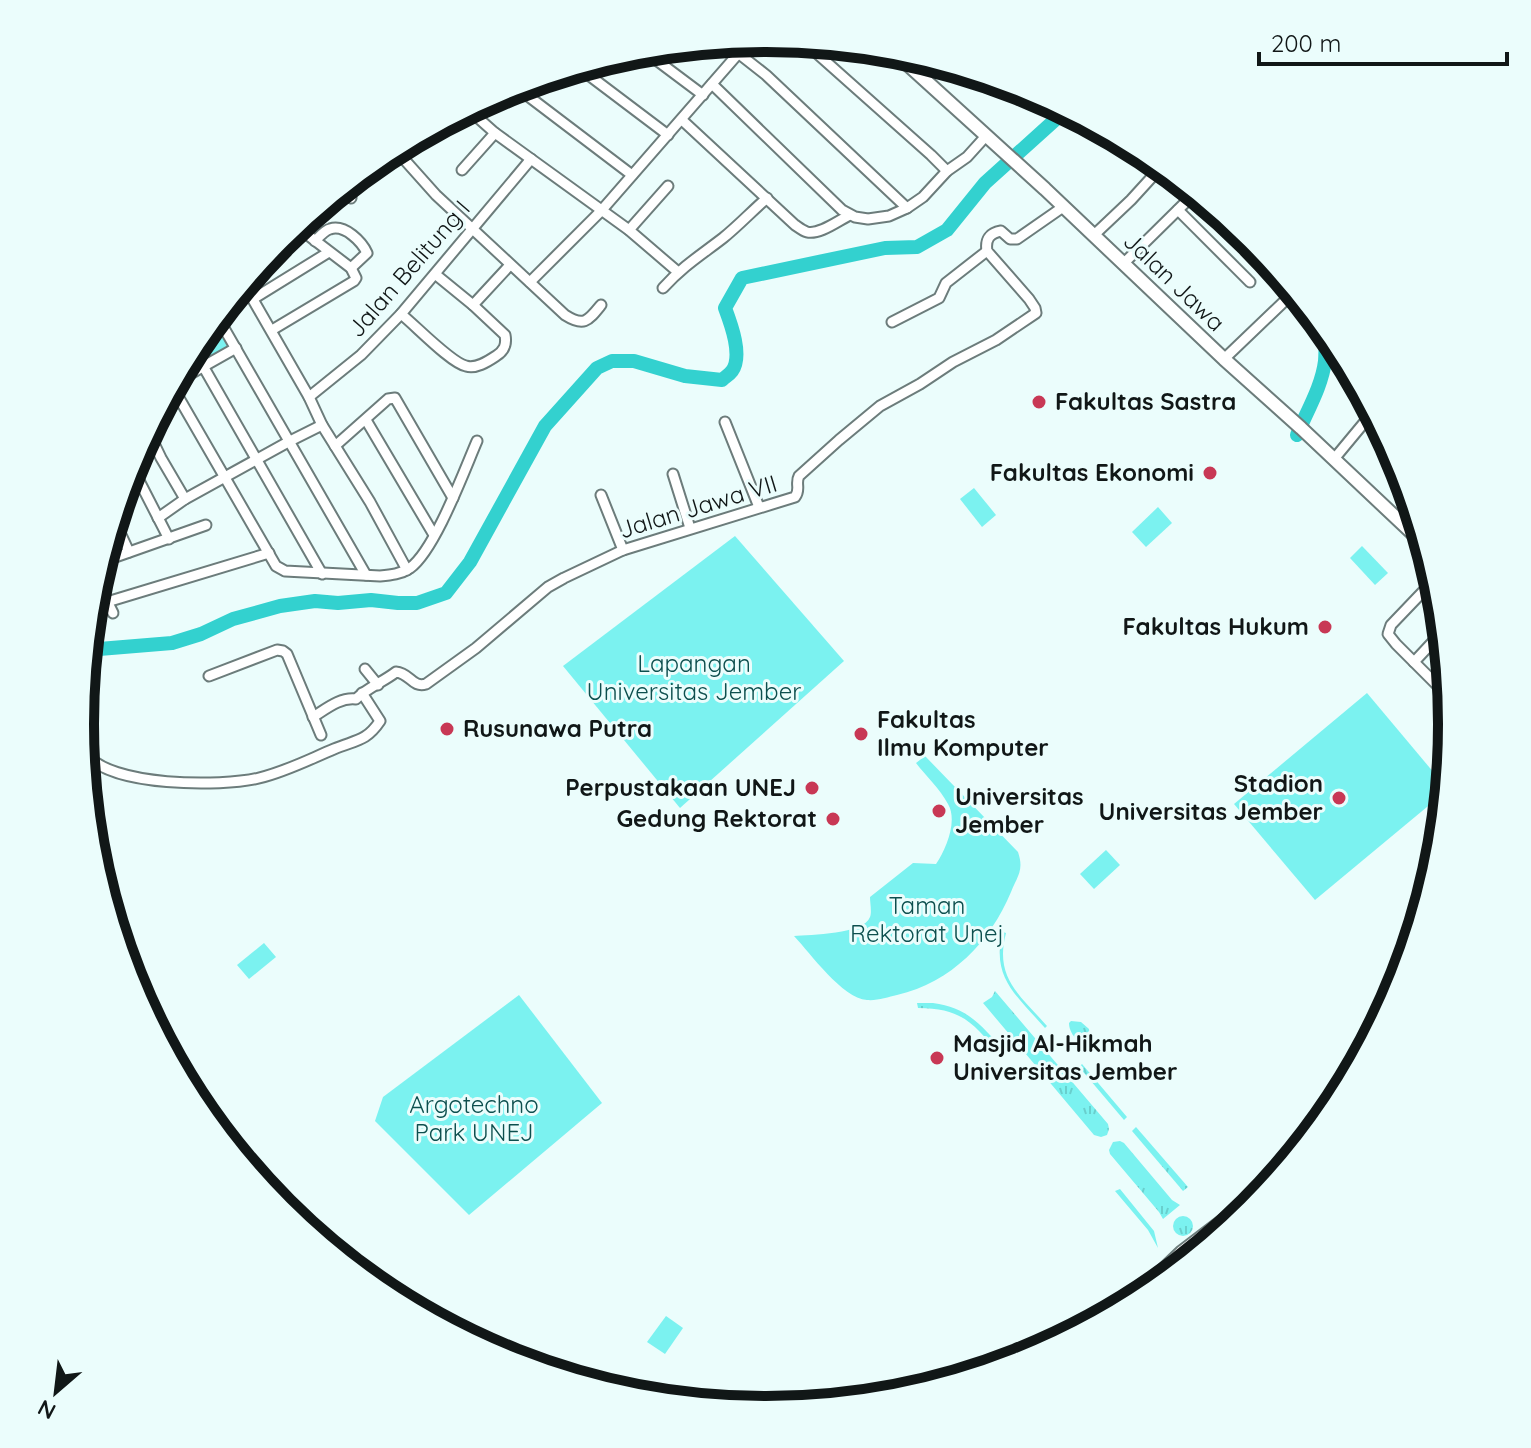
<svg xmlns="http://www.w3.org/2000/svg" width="1531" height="1448" viewBox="0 0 1531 1448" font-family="Quicksand,sans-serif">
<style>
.grass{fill:url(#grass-tufts)}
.park{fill:#7bf2f0}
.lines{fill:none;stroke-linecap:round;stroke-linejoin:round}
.river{stroke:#33d1cf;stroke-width:14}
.street-casing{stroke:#6c7c7b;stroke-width:13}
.secondary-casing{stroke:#6c7c7b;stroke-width:16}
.street{stroke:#fff;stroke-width:9}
.secondary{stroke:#fff;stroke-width:12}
.poi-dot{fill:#c83855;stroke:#ebfdfc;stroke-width:3}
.labels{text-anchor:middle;stroke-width:6;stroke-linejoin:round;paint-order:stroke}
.street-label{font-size:24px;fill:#111717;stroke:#ebfdfc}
.poi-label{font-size:24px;font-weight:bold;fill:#111717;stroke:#ebfdfc;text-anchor:start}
.park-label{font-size:24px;fill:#0c4f4e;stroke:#ebfdfc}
.rim{fill:none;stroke:#111717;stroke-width:10}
</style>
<defs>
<pattern id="grass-tufts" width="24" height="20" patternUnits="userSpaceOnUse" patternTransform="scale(2)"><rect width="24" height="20" fill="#7bf2f0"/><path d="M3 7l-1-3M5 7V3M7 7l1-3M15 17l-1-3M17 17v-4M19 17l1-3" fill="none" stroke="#69cfcd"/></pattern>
</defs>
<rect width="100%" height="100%" fill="#ebfdfc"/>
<!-- grass -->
<g class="grass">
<path d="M 1003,932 L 1006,933 C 994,978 1020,995 1047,1026 L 1045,1028 C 1018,997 990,977 1003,932 Z"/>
<path d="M 995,991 L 1108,1124 L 1109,1129 L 1107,1135 L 1101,1137 L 1094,1135 L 983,1003 L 992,997 Z"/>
<path d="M 933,1003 C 969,1008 982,1026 1005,1052 L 1001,1055 C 973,1024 963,1008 918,1008 L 917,1003 Z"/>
<path d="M 1071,1021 L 1081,1022 L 1089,1029 L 1090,1043 L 1088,1046 C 1078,1044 1069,1033 1069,1023 Z"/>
<path d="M 1082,1064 L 1127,1117 L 1124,1120 L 1079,1067 Z"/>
<path d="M 1136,1127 L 1188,1187 L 1183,1191 L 1132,1131 Z"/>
<path d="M 1120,1141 L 1124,1143 L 1172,1200 L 1180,1205 L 1163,1219 L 1159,1212 L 1110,1154 L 1109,1150 L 1113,1142 Z"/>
<path d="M 1120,1189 L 1154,1231 L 1158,1248 L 1148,1230 L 1115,1191 Z"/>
<circle cx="1183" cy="1226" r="10"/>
</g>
<!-- park -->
<g class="park">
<path d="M 214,320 L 230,347 L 184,373 L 181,369 L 195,343 Z"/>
<path d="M 974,488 L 996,515 L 982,527 L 960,499 Z"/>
<path d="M 1158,507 L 1172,523 L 1146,547 L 1132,532 Z"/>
<path d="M 735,536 L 844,661 L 680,808 L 563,666 Z"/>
<path d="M 1362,546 L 1388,573 L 1375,585 L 1350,558 Z"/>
<path d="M 1367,693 L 1445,786 L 1445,792 L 1315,900 L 1234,804 Z"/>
<path d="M 925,756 L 1018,852 C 1024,870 1018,875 1011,892 C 990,942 952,982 897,995 C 888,997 877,1001 867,1000 C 842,998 811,954 794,936 C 810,935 864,934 870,917 C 872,912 870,903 870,897 L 913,863 L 936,864 C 946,849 958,821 948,804 C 940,789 926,776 916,763 Z"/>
<path d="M 1106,850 L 1120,865 L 1094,889 L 1080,874 Z"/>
<path d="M 264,943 L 276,957 L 249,979 L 237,965 Z"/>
<path d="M 519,995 L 602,1103 L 469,1215 L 375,1121 L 383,1097 Z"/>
<path d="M 666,1316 L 683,1328 L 665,1354 L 647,1342 Z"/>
</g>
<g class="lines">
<!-- river -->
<g class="river">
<path d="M 1297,435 C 1307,411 1322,386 1325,361 C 1326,351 1324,344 1330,336"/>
<path d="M 87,650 L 172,643 L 201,634 L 233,619 L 280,606 L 315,601 L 338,603 L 371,600 L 398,603 L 417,603 L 446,593 L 470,562 L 545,426 L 597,368 L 612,361 L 634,361 L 685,376 L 722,380 C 725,377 729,375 732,371 C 743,356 731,324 725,308 L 742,278 L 885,248 L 917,247 L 947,230 L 985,183 L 1066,110"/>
</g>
<defs>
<g id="street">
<path d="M 724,42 L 766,75 L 907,208"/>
<path d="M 804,42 L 931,155 L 947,171"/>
<path d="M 643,50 L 703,95"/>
<path d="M 578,67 L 668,135"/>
<path d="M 712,84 L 842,210 L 855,217 L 868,219 L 889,216 L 907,208 L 923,197 L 947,171 L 967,157 L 986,136"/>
<path d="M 519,85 L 528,96 L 632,175"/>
<path d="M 468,109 L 495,133 L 629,230 L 678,272"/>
<path d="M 682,120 L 795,225 C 798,227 803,231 807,232 C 820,235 839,220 850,215"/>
<path d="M 394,148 L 436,195 L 565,315 C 584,327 588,321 601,305"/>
<path d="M 462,170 L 495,133"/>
<path d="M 343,187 L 351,198"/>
<path d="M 1178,210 L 1250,282"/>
<path d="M 629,230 L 668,186"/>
<path d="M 1094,235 L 1131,200 L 1162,166"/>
<path d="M 315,241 C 319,237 325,230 330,229 C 345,224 362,242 367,253 L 351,268"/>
<path d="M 278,242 L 299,230"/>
<path d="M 1123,264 L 1195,193"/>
<path d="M 530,282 L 601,211 L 751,39"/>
<path d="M 244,284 L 309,397 L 322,425 L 370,502 L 407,570"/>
<path d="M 663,288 C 683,266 701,255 723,238 C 738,226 752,211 767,198"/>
<path d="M 253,299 L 329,252"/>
<path d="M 473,305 L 510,265"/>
<path d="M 401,314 C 415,325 451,363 466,366 C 476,369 487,362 496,356 C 504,351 507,345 505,335 L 473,305 L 435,274"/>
<path d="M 217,316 L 366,575"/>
<path d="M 892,322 L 939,298 L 946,283 L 987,251"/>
<path d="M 272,330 L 354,281 L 356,278 L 351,268 L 296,226"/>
<path d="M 1224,359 L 1294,292"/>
<path d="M 203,366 L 322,574"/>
<path d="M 174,383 L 236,348"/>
<path d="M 172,386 L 276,566 L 285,571 L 380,576 C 391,575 401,574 410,568 C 435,550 464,471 477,441"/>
<path d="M 309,397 L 361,355 L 401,314 L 531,159"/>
<path d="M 366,420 L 434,535"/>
<path d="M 725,422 L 759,507"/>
<path d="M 148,431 L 161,458 L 185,499"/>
<path d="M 335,446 L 388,399 L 395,398 L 453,498"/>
<path d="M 1334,459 L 1373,412"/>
<path d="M 131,465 L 169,539"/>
<path d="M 673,474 L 690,528"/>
<path d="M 601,495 L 623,550"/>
<path d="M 158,518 L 185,499 L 290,441 L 322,425"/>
<path d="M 114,520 L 129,552"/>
<path d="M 101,562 L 206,525"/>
<path d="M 96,579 L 113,613"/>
<path d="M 1435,579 L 1391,625 L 1388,634 L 1396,644 L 1444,692 L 1448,688"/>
<path d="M 107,602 L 269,553"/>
<path d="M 1414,662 L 1442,632"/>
<path d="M 365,669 L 378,685"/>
<path d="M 209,676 L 277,650 L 283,651 L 287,654 L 321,735"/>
<path d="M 82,696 L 87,699 L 88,702 L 86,753 C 108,787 222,787 259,778 C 285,772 310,759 334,749 C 355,740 366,742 380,721 L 362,693"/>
<path d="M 313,717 C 326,709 340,697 356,699 C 367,688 383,682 396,672 C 410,673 412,688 426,684 L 476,648 L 548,587 L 564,578 L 623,550 L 795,497 C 801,490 795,483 799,476 L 839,440 L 880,406 L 920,384 L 953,362 L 996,340 L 1036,313 L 1035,308 L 1029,299 L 987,251 C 985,239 990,233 1001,231 L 1010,239 L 1017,239 L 1063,207"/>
</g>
<g id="secondary">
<path d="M 893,51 L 1045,189 L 1224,359 L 1301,428 L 1425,545"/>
<path d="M 1126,1306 L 1182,1252 L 1270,1185"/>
</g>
</defs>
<!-- street casing -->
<use href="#street" class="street-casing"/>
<!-- secondary casing -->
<use href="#secondary" class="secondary-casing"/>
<!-- street -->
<use href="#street" class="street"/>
<!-- secondary -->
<use href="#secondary" class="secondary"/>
</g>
<!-- markers -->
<g class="poi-dot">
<circle cx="1039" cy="402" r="8"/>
<circle cx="1210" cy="473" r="8"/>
<circle cx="1325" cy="627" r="8"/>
<circle cx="447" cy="729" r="8"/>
<circle cx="861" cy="734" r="8"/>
<circle cx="812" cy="788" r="8"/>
<circle cx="1339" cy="798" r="8"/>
<circle cx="939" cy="811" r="8"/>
<circle cx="833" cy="819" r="8"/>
<circle cx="937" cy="1058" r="8"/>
</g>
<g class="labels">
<!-- street labels -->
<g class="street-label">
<text transform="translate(409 269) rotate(-49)" y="8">Jalan Belitung I</text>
<text transform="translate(1174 282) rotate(44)" y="8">Jalan Jawa</text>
<text transform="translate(698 507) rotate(-17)" y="8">Jalan Jawa VII</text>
</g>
<!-- poi labels -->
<g class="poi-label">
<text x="1055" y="410">Fakultas Sastra</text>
<text x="1194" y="481" text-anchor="end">Fakultas Ekonomi</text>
<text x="1309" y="635" text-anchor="end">Fakultas Hukum</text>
<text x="877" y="728">Fakultas<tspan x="877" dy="28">Ilmu Komputer</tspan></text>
<text x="463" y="737">Rusunawa Putra</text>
<text x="1323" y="792" text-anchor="end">Stadion<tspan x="1323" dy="28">Universitas Jember</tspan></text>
<text x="796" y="796" text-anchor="end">Perpustakaan UNEJ</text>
<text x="955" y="805">Universitas<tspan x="955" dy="28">Jember</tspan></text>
<text x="817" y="827" text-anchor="end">Gedung Rektorat</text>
<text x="953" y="1052">Masjid Al-Hikmah<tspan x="953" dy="28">Universitas Jember</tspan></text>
</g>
<!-- park labels -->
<g class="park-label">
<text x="694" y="672">Lapangan<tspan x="694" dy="28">Universitas Jember</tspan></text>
<text x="927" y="914">Taman<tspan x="927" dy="28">Rektorat Unej</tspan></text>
<text x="474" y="1113">Argotechno<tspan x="474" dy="28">Park UNEJ</tspan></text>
</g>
</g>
<!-- crop -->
<path d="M0 0H1531V1448H0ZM94 724a672 672 0 1 1 1344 0a672 672 0 1 1-1344 0Z" fill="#ebfdfc" fill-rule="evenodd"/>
<path class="rim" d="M94 724a672 672 0 1 1 1344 0a672 672 0 1 1-1344 0Z"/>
<!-- north arrow -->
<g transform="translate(56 1392) rotate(208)" stroke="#ebfdfc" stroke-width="6" paint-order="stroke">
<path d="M0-6L14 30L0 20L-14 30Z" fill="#111717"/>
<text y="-12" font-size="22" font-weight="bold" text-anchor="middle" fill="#111717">N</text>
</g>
<!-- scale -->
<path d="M1259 52v12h248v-12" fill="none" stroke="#111717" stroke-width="4"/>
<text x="1271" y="52" font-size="24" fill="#111717" stroke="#ebfdfc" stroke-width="6" paint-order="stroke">200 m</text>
</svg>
